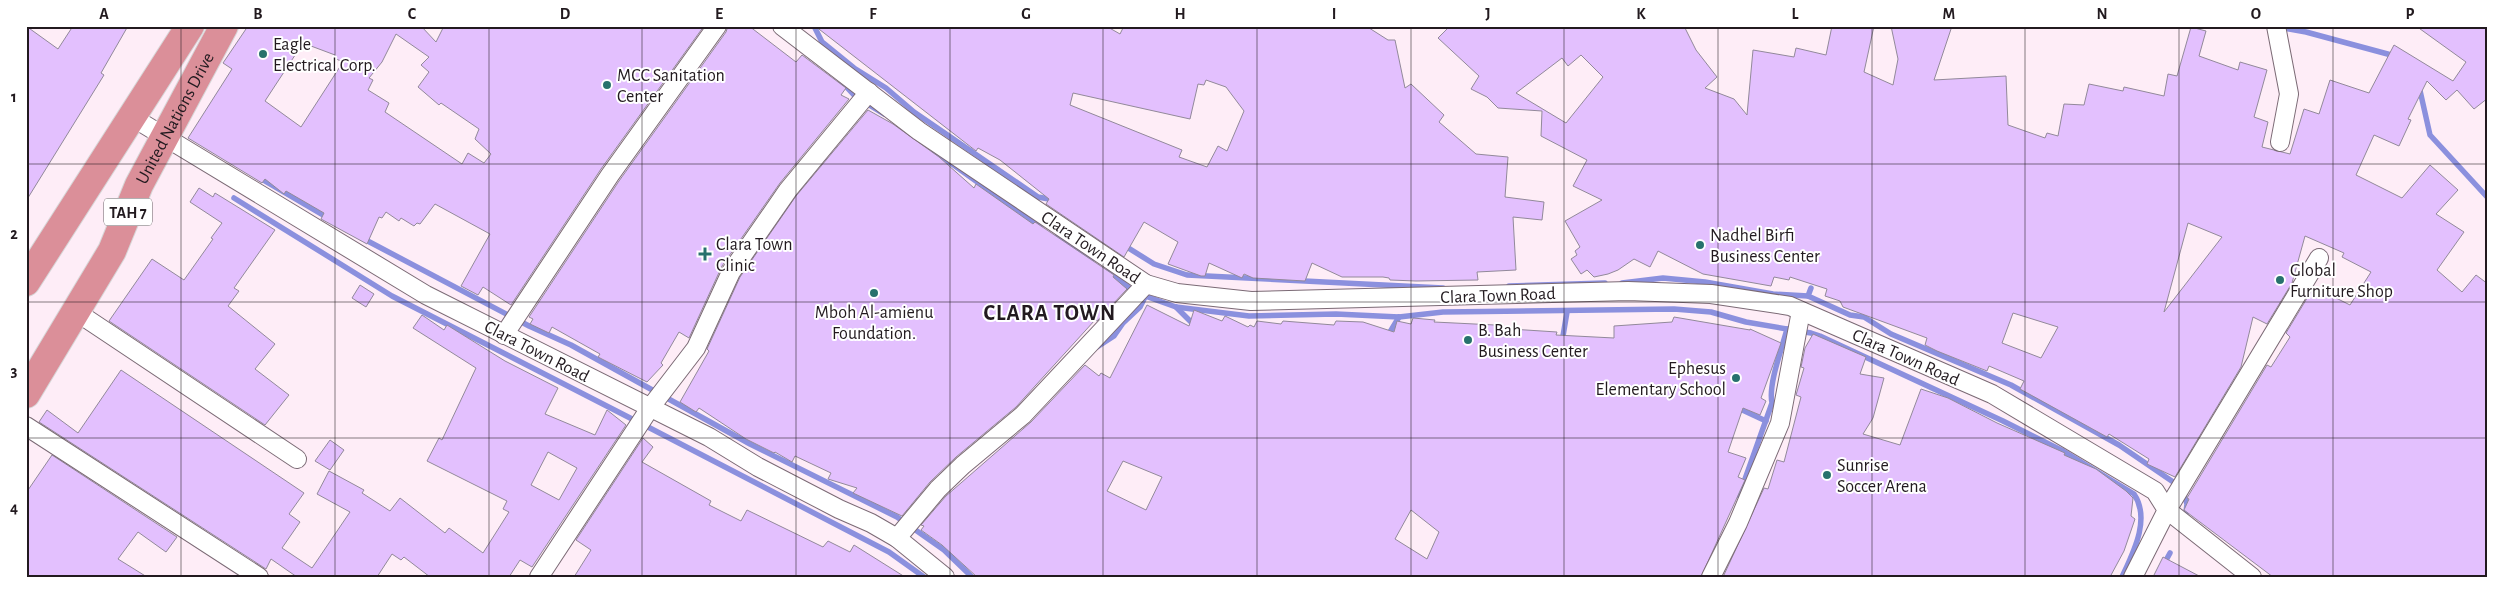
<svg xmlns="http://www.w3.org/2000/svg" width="2514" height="603" viewBox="0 0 2514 603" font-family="'Alegreya Sans',sans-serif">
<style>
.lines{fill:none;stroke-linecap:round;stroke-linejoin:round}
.stream{stroke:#8b90de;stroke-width:5.5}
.building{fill:#e3c0fe;stroke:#92899a;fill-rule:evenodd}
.street-casing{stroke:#7b6a75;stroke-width:20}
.highway-casing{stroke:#d7d6d7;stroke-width:30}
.street{stroke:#fff;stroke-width:18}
.highway{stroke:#db8f99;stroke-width:28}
.grid{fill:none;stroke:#221a1f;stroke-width:1;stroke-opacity:0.55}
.poi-dot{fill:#27716d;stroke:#fff;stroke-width:2}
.labels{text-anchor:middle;stroke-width:4;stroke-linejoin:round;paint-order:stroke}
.shield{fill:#fff;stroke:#645f62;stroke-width:1}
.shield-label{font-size:16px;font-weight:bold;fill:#221a1f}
.poi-label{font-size:18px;fill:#221a1f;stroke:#fff;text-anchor:start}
.street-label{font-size:18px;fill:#221a1f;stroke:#fff}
.district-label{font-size:22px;font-weight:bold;letter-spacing:1px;fill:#221a1f;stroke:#fff}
.neatline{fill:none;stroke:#221a1f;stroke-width:2}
.grid-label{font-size:16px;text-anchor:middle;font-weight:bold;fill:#221a1f}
</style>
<rect width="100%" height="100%" fill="#feedf7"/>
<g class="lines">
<!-- stream -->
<g class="stream">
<path d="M 814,26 L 822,42 L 854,68 L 886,88 L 914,112 L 1038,197 L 1054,200"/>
<path d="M 2278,27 L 2306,32 L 2395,56"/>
<path d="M 842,82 L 856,97 L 884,114"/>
<path d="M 2419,86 L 2430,135 L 2488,198"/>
<path d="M 934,151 L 1040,227"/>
<path d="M 258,177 L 328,218"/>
<path d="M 234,198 L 392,296 L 634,420"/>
<path d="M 1056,237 L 1068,242 L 1092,260"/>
<path d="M 362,238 L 529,326 L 571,345 L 750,444 L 897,517 L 944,550 L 972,577"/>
<path d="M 1122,244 L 1154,264 L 1187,275 L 1443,288"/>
<path d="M 1108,271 L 1134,292 L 1176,307 L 1249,316 L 1336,314 L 1399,317 L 1443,312 L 1674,309 L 1711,312 L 1746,322 L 1811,333 L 1820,336 L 2003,421 L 2063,451 L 2134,494 C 2151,519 2133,553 2122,577"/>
<path d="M 1622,283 L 1663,278 L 1705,282 L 1773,294 L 1808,296"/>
<path d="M 1509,286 L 1605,283"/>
<path d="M 1811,288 L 1808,296 L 1850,315 L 1864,317 L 1891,334 L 2011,385 L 2119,445 L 2182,488 L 2187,504 L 2185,520"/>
<path d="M 1176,307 L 1195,326"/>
<path d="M 1387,337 L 1399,317"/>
<path d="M 1562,342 L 1567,312"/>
<path d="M 1097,347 L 1114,336 L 1123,323 L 1140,307 L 1146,295"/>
<path d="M 1736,407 L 1766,421"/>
<path d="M 646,426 L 889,552 L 924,577"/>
<path d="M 1739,496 L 1772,403 C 1768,384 1782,349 1787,329"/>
<path d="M 2164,564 L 2170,553"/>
</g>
</g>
<!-- building -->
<g class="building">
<path d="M 26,26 L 58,49 L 73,26 L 128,26 L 101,73 L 104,75 L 26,201 Z"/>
<path d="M 248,26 L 421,26 L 436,42 L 444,26 L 704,26 L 601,169 L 511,305 L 483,287 L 478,295 L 461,286 L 490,234 L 435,204 L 420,224 L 417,223 L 414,226 L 401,218 L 399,221 L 386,212 L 382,218 L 379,217 L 367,244 L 321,219 L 324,213 L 286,191 L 284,194 L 265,179 L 262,183 L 188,138 L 232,69 L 223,63 ZM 396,34 L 429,57 L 421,65 L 429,72 L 418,87 L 439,105 L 441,103 L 479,129 L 475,139 L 491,154 L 484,163 L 468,153 L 462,164 L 385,112 L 389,103 L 368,90 L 373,80 L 369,78 L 382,62 ZM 303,43 L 335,55 L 334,58 L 343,62 L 301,127 L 265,101 Z"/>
<path d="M 728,26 L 749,26 L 796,62 L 802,55 L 846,88 L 841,95 L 849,99 L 780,183 L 722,266 L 689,338 L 679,332 L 661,363 L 663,365 L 647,382 L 598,357 L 600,354 L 552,327 L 549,333 L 530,324 L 533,319 L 529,317 L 619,181 L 726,32 Z"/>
<path d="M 815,26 L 1106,26 L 1120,34 L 1124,26 L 1366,26 L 1388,40 L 1395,40 L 1405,88 L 1411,84 L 1444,115 L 1439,122 L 1476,154 L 1508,157 L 1505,197 L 1544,202 L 1542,220 L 1513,217 L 1516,270 L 1477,272 L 1478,280 L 1416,281 L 1390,280 L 1389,278 L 1383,277 L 1342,277 L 1312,263 L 1305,281 L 1253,278 L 1244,274 L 1242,278 L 1209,263 L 1205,276 L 1201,276 L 1168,264 L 1178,242 L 1144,222 L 1124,257 L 1046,204 L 1049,199 L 1000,160 L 978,148 L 976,151 ZM 1206,80 L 1226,87 L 1244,111 L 1227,151 L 1218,146 L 1207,167 L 1179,157 L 1182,150 L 1070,105 L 1073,93 L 1190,119 L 1198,84 L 1204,85 Z"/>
<path d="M 1450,26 L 1684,26 L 1696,50 L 1717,77 L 1705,88 L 1734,99 L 1747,115 L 1753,50 L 1794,57 L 1796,48 L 1826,55 L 1832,26 L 1874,26 L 1864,72 L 1893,85 L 1898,59 L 1891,26 L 1952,26 L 1934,80 L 2006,76 L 2008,125 L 2045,138 L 2047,133 L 2058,136 L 2064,104 L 2084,105 L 2089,84 L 2123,91 L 2124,87 L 2164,96 L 2168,74 L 2177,76 L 2191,27 L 2206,31 L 2199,56 L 2238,70 L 2240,62 L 2267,70 L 2254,117 L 2268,122 L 2262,147 L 2290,154 L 2304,109 L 2319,114 L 2330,80 L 2369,93 L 2394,45 L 2453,81 L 2466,62 L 2416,26 L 2488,26 L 2488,98 L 2474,109 L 2457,90 L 2446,100 L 2427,81 L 2408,119 L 2411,120 L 2399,146 L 2374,135 L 2356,175 L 2402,198 L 2430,165 L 2458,190 L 2436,214 L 2464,232 L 2437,270 L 2462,292 L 2476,275 L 2488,284 L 2488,577 L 2273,577 L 2184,510 L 2189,499 L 2187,498 L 2267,365 L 2271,367 L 2290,337 L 2286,333 L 2312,290 L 2316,288 L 2350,305 L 2371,272 L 2342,257 L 2344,253 L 2305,236 L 2292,283 L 2267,324 L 2253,317 L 2241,367 L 2175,477 L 2147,464 L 2149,459 L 2109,434 L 2107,437 L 2020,389 L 2024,381 L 1989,366 L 1987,371 L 1937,351 L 1925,345 L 1927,338 L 1843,307 L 1840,301 L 1825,296 L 1827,289 L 1790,277 L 1789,280 L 1774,277 L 1771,286 L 1703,274 L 1658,251 L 1650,267 L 1634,259 L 1618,270 L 1608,274 L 1594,277 L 1587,270 L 1581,274 L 1571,259 L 1577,255 L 1575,251 L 1580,247 L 1565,221 L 1602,200 L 1573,186 L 1587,160 L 1541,136 L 1542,111 L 1498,108 L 1487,97 L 1471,89 L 1479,76 L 1438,38 ZM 1581,55 L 1603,77 L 1566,123 L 1516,93 L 1562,58 L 1568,66 ZM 2188,223 L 2222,237 L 2164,312 ZM 2013,313 L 2058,327 L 2041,358 L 2002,343 Z"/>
<path d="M 868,110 L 893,124 L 939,157 L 974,188 L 976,184 L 1033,224 L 1035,222 L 1114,275 L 1113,277 L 1127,289 L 1097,321 L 1095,320 L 1016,407 L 956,457 L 930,482 L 902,516 L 853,493 L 857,488 L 828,479 L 831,473 L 795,456 L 792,462 L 775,452 L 774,453 L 746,439 L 699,408 L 696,412 L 680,402 L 709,351 L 707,349 L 740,277 L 796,196 Z"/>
<path d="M 199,188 L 213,197 L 215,193 L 275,230 L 234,288 L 239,291 L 228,306 L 275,344 L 255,369 L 289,395 L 265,425 L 109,321 L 152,259 L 184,280 L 213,239 L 211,238 L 222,223 L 190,202 Z"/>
<path d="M 360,285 L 374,294 L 366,307 L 352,298 Z"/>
<path d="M 1147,305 L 1189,326 L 1194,310 L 1222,321 L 1225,316 L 1248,327 L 1250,325 L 1254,327 L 1257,321 L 1281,324 L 1283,321 L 1334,325 L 1336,321 L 1363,322 L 1394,332 L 1397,321 L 1411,324 L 1413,318 L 1435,320 L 1434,322 L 1495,325 L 1495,328 L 1557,332 L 1556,335 L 1614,338 L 1614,326 L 1672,322 L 1674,317 L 1750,330 L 1750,329 L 1781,343 L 1761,398 L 1766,401 L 1760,415 L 1743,408 L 1728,452 L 1746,458 L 1738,477 L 1745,480 L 1701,577 L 977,577 L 942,545 L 921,530 L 924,526 L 921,525 L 946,496 L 1031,422 L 1085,365 L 1099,376 L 1101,373 L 1110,378 ZM 1123,461 L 1162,477 L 1146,510 L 1107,491 ZM 1411,510 L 1439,532 L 1427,559 L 1395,539 Z"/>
<path d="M 422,315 L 444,330 L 447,325 L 505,361 L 558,388 L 545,414 L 595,435 L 607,410 L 626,425 L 532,567 L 520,560 L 509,577 L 430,577 L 404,557 L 401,560 L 392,554 L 377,577 L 297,577 L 271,559 L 266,569 L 39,422 L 47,410 L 78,433 L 121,370 L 304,493 L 289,514 L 300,522 L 282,548 L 312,568 L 350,512 L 317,494 L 329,471 L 364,490 L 362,493 L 390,511 L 400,498 L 445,533 L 449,528 L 483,553 L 509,512 L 503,509 L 507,501 L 427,461 L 439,438 L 442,440 L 476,368 L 413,328 ZM 548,452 L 577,468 L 559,500 L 531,485 Z"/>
<path d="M 1813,334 L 1866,357 L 1860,374 L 1884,378 L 1873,418 L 1863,434 L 1900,445 L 1921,389 L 1948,398 L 1997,423 L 2065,453 L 2064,455 L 2096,469 L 2126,491 L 2133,498 L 2131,516 L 2135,519 L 2124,551 L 2110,577 L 1723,577 L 1764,488 L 1768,489 L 1777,460 L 1784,462 L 1801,397 L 1796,395 L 1804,368 L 1801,367 L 1805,348 Z"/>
<path d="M 643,438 L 653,447 L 642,462 L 711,501 L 709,505 L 741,521 L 747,510 L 823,547 L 828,541 L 850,552 L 854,545 L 905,577 L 574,577 L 591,550 L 576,540 Z"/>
<path d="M 330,440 L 344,450 L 330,470 L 315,461 Z"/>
<path d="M 52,455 L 177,537 L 166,552 L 138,532 L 118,559 L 147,577 L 26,577 L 26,493 Z"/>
<path d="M 2163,557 L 2201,577 L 2153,577 Z"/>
</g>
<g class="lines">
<defs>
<g id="street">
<path d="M 782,26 L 919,131 L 1146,284 L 1177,293 L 1251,301 L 1628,291 L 1711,294 L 1790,306 L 1992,394 L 2155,491 L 2167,510 L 2133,577"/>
<path d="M 2276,26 L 2289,94 L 2280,142"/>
<path d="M 132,117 L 426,295 L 709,437 L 758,467 L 839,509 L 871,523 L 897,538 L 945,577"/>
<path d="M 75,311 L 297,459"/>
<path d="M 504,335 L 610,175 L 717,26"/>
<path d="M 26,426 L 259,577"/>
<path d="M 897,538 L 938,489 L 963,465 L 1023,415 L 1146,284"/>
<path d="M 539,577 L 650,408 L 696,348 L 731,272 L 788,190 L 869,92"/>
<path d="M 1711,577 L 1738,523 L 1780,423 L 1801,311"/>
<path d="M 2252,577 L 2167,510 L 2319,258"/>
</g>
<g id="highway">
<path d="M 26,282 L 190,26"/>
<path id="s1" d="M 26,394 L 112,251 L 139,185 L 224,26"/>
</g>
</defs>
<!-- street casing -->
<use href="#street" class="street-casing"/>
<!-- highway casing -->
<use href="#highway" class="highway-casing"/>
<!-- street -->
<use href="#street" class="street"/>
<!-- highway -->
<use href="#highway" class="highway"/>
</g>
<!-- grid -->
<path class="grid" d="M 181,26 L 181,577M 335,26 L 335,577M 489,26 L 489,577M 642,26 L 642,577M 796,26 L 796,577M 950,26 L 950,577M 1103,26 L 1103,577M 1257,26 L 1257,577M 1411,26 L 1411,577M 1564,26 L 1564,577M 1718,26 L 1718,577M 1872,26 L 1872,577M 2025,26 L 2025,577M 2179,26 L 2179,577M 2333,26 L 2333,577M 26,164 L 2488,164M 26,302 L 2488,302M 26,438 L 2488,438"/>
<!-- markers -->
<g class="poi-dot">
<circle cx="263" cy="54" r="5"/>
<circle cx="607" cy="85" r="5"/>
<circle cx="1700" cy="245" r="5"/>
<path d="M702.5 246.5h5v5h5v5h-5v5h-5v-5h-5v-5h5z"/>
<circle cx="2280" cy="280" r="5"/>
<circle cx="874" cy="293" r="5"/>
<circle cx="1468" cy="340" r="5"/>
<circle cx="1736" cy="378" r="5"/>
<circle cx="1827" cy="475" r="5"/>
</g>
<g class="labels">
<!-- shield labels -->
<rect class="shield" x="104" y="198.5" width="48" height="27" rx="4"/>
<g class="shield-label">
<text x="128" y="218">TAH 7</text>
</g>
<!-- poi labels -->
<g class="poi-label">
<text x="273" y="50">Eagle<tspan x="273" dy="21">Electrical Corp.</tspan></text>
<text x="617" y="81">MCC Sanitation<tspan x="617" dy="21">Center</tspan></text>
<text x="1710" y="241">Nadhel Birfi<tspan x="1710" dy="21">Business Center</tspan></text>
<text x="716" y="250">Clara Town<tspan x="716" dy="21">Clinic</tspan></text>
<text x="2290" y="276">Global<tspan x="2290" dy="21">Furniture Shop</tspan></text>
<text x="874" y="318" text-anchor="middle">Mboh Al-amienu<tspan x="874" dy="21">Foundation.</tspan></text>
<text x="1478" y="336">B. Bah<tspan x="1478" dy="21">Business Center</tspan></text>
<text x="1726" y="374" text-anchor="end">Ephesus<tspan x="1726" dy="21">Elementary School</tspan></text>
<text x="1837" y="471">Sunrise<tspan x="1837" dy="21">Soccer Arena</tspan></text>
</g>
<!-- street labels -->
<g class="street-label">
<text dy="6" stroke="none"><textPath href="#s1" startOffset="314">United Nations Drive</textPath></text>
<text transform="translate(1091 247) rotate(34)" y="6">Clara Town Road</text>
<text transform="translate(1498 295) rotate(-2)" y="6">Clara Town Road</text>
<text transform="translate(537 351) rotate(27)" y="6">Clara Town Road</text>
<text transform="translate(1906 357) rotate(24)" y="6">Clara Town Road</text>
</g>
<!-- district labels -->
<g class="district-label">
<text x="1050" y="320">CLARA TOWN</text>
</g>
</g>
<!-- border -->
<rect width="2514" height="603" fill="none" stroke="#ffffff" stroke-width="55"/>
<rect x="28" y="28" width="2458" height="548" class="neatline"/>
<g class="grid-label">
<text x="104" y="19">A</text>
<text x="258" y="19">B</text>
<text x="412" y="19">C</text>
<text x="565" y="19">D</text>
<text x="719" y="19">E</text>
<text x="873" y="19">F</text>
<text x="1026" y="19">G</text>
<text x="1180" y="19">H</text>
<text x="1334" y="19">I</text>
<text x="1488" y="19">J</text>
<text x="1641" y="19">K</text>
<text x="1795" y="19">L</text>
<text x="1949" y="19">M</text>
<text x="2102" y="19">N</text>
<text x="2256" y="19">O</text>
<text x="2410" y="19">P</text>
<text x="14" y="102">1</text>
<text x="14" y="239">2</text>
<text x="14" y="376">3</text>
<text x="14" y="513">4</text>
</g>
</svg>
